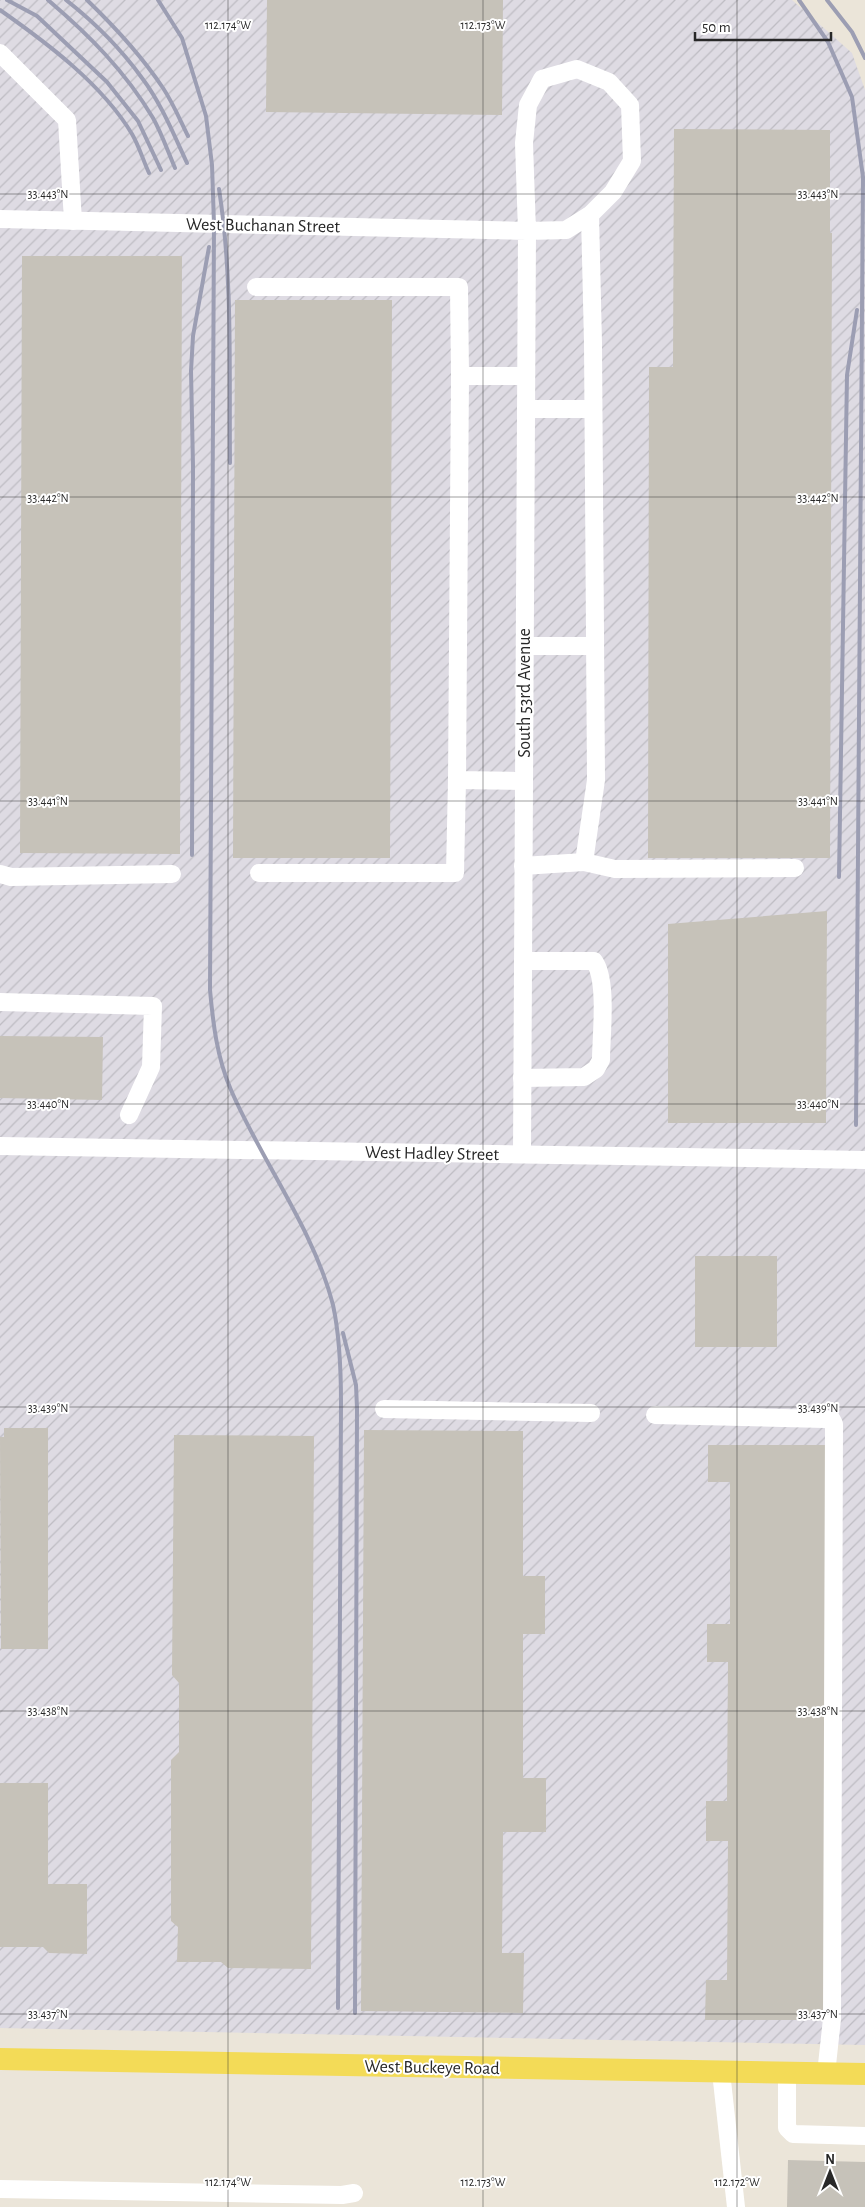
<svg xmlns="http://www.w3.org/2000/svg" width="865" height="2207" viewBox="0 0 865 2207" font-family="'Alegreya Sans',sans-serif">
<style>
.industrial{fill:url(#industrial-furrows)}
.building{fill:#c6c2b9}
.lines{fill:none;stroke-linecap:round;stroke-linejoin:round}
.minor{stroke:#fff;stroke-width:18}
.major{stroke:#f3db57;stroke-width:22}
.rail{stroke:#9c9eb3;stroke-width:4}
.ticks{fill:none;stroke:#282828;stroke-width:1;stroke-opacity:0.45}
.labels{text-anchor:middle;stroke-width:4;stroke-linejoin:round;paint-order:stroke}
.street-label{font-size:18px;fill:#282828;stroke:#fff}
.ticks-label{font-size:12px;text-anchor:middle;fill:#282828;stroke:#fff;stroke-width:4;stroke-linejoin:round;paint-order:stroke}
</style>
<defs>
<pattern id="industrial-furrows" width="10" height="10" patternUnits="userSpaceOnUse" patternTransform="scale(1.25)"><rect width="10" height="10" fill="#dedbe3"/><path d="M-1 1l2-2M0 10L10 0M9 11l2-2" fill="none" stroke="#bebcc3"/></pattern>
</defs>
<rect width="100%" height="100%" fill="#ebe5d9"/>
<!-- industrial -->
<path class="industrial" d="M 0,0 L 792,0 L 852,53 L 865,90 L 865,2045 L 0,2028 Z"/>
<!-- building -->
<g class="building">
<path d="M 267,0 L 503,0 L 502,115 L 266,112 Z"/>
<path d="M 674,129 L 830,130 L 830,233 L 832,233 L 830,858 L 648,858 L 649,367 L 673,367 Z"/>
<path d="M 22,256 L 182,256 L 180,854 L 20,853 Z"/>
<path d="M 235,300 L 392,300 L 390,858 L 233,858 Z"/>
<path d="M 827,911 L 826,1123 L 668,1123 L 668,924 Z"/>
<path d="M 0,1036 L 103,1037 L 102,1100 L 0,1098 Z"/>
<rect x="695" y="1256" width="82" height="91"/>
<path d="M 4,1428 L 48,1428 L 48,1649 L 1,1649 L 0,1437 L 4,1437 Z"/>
<path d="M 364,1430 L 523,1431 L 523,1576 L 545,1576 L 545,1634 L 523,1634 L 523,1778 L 546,1778 L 546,1832 L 503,1832 L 502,1953 L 524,1953 L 523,2013 L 361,2011 Z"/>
<path d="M 174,1435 L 314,1436 L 311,1969 L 228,1968 L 221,1962 L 177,1962 L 178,1927 L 171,1921 L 171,1760 L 179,1752 L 179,1683 L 172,1675 Z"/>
<path d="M 708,1445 L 829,1445 L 827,2020 L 705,2020 L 706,1980 L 727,1980 L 728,1841 L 706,1841 L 706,1801 L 727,1801 L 728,1662 L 707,1662 L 707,1624 L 730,1624 L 730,1482 L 708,1482 Z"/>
<path d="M 0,1783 L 48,1783 L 48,1884 L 87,1884 L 87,1954 L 49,1953 L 43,1947 L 0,1947 Z"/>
<path d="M 788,2160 L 865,2162 L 865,2207 L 787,2207 Z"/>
</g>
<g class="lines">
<!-- minor -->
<g class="minor">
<path d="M 0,53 L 67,120 L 73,221"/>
<path d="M 577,69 L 609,82 L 630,105 L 632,161 L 613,192 L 590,215 L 566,230 L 527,231 L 524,143 L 528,105 L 542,79 Z"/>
<path d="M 0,219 L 527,231 L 522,1154"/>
<path d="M 256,287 L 459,287 L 460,376"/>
<path d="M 526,409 L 593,409"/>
<path d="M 525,646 L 594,646"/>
<path d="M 524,781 L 457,780 L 460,376 L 526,376"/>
<path d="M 584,862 L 615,869 L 795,868"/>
<path d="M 523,866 L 584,862 L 596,780 L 593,343 L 590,215"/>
<path d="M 259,873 L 455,873 L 457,780"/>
<path d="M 0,874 L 11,877 L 172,874"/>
<path d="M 0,1002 L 153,1006 L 151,1067 L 129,1115"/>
<path d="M 522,1078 L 584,1077 L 596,1069 L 601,1060 C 601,1036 608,980 594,961 L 523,961"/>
<path d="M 0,1146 L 865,1160"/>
<path d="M 384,1409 L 591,1413"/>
<path d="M 655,1415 L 825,1419 L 832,1420 L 834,1424 L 832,2019 L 826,2074"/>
<path d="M 721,2072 L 736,2207"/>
<path d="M 787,2073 L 787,2128 L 793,2134 L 865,2136"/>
<path d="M 0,2189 L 342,2195 L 354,2193"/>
</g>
<!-- major -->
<path class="major" d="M 0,2059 L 865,2074"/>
<!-- rail -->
<g class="rail">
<path d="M 7,0 L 37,16 L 107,82 L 138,121 L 161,170"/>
<path d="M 48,0 C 89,35 125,71 153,118 C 162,134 168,152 175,168"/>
<path d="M 66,0 C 94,22 121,49 142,78 C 161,103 174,135 187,163"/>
<path d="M 87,0 C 115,27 141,55 163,88 C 173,103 180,120 188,136"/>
<path d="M 158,0 L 182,38 L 206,116 L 212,165 L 214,224 L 210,990 C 213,1023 217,1058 231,1090 C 261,1160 314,1230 333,1305 C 340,1337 341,1370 341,1403 L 338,2008"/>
<path d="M 799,0 L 828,42 L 852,97 L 863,177 L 856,1125"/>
<path d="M 827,0 L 852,32 L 865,58"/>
<path d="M 0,10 C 47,43 102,84 132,134 C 139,146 143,160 149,173"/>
<path d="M 219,189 C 233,279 229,371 230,463"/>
<path d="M 192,855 L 193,466 L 191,371 L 193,336 L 209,247"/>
<path d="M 839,877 L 847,375 L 857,310"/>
<path d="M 343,1333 L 356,1385 L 357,1408 L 355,2013"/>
</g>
</g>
<!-- ticks -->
<path class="ticks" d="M 228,0 L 228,2207M 483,0 L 483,2207M 737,0 L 737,2207M 0,194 L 865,194M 0,497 L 865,497M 0,801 L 865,801M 0,1104 L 865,1104M 0,1407 L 865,1407M 0,1711 L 865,1711M 0,2014 L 865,2014"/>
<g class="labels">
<!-- street labels -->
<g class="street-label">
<text transform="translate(263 225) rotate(1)" y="6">West Buchanan Street</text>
<text transform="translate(524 693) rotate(-90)" y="6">South 53rd Avenue</text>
<text transform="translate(432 1153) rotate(1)" y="6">West Hadley Street</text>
<text transform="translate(432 2067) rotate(1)" y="6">West Buckeye Road</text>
</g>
</g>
<g class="ticks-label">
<text x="228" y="29">112.174°W</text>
<text x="483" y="29">112.173°W</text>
<text x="48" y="198">33.443°N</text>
<text x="818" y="198">33.443°N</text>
<text x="48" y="502">33.442°N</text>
<text x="818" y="502">33.442°N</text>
<text x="48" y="805">33.441°N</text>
<text x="818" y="805">33.441°N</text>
<text x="48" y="1108">33.440°N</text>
<text x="818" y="1108">33.440°N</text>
<text x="48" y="1412">33.439°N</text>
<text x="818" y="1412">33.439°N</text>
<text x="48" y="1715">33.438°N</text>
<text x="818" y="1715">33.438°N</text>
<text x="48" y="2018">33.437°N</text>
<text x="818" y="2018">33.437°N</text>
<text x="228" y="2186">112.174°W</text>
<text x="483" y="2186">112.173°W</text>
<text x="737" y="2186">112.172°W</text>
</g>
<!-- north arrow -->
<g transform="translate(830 2172)" stroke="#ffffff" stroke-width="4" paint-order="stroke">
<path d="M0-4L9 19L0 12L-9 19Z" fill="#282828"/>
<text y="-8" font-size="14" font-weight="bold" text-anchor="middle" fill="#282828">N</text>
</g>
<!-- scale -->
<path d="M695 32v8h136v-8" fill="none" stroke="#282828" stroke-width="2.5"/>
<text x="702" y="32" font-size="15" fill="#282828" stroke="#ffffff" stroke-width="4" paint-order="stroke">50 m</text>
</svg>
